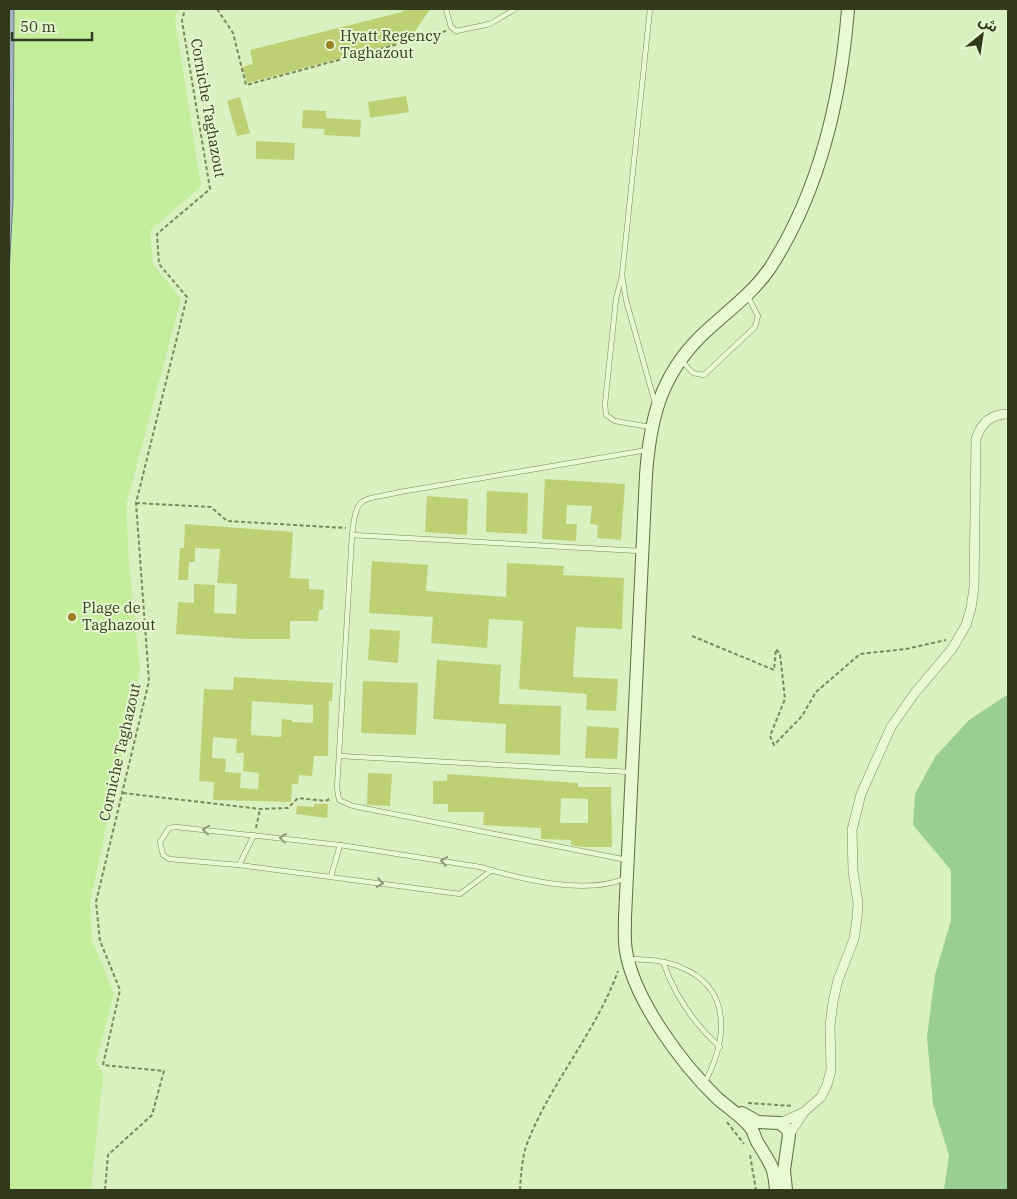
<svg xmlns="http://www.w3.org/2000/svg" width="1017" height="1199" viewBox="0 0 1017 1199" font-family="'IBM Plex Serif','Noto Sans Arabic',serif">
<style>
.green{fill:#9ace94}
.sand{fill:#c4ed9c}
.water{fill:#a3b3c2;stroke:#6a7c90}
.building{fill:#bfd074;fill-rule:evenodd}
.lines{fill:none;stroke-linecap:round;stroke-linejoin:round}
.lane-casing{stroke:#7b8a57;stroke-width:5.5}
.street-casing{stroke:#7b8a57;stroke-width:10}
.secondary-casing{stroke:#5e6c3b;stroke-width:14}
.path{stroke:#7b8a57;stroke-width:2;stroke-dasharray:4 2.5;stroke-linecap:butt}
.lane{stroke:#e8fad4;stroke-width:4.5}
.street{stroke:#e8fad4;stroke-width:9}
.secondary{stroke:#e8fad4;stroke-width:12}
.oneway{stroke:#8d9a78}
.poi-dot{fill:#9c8024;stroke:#e4f7d0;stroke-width:2}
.labels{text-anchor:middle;stroke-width:4;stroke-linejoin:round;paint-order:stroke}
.poi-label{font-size:15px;fill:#32391c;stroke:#e4f7d0;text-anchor:start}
.street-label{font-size:15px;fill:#32391c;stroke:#e4f7d0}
</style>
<rect width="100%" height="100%" fill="#d9f0c0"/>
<!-- green -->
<path class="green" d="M 1007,695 L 1008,1190 L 944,1190 L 949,1155 L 933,1104 L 927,1037 L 935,975 L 951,920 L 951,870 L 913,825 L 915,794 L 935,757 L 969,720 Z"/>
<!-- sand -->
<path class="sand" d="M 14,9 L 178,9 L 175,20 L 201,186 L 150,231 L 153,264 L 181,299 L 126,505 L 129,563 L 140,670 L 90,902 L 92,940 L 114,994 L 96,1061 L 103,1075 L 91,1190 L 9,1190 L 9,274 L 13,201 Z"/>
<!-- water -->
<path class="water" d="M 9,9 L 14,9 L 13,201 L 9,274 Z"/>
<!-- building -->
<g class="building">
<path d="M 404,9 L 430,9 L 409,40 L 247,83 L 242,67 L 253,64 L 250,50 L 402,12 Z"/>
<path d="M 406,96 L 409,112 L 370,118 L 368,102 Z"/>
<path d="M 240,97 L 250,133 L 237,136 L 227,101 Z"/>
<path d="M 303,110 L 326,111 L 326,118 L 361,120 L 360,137 L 324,135 L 325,129 L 302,128 Z"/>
<path d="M 256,141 L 295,143 L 294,160 L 256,159 Z"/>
<path d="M 545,479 L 625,484 L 621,540 L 597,538 L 598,525 L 590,524 L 592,506 L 567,505 L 566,524 L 577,524 L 576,541 L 542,539 Z"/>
<path d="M 487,491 L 528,493 L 527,534 L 486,532 Z"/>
<path d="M 427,496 L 468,499 L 467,535 L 425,532 Z"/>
<path d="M 185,524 L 293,532 L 290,578 L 309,579 L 309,589 L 324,590 L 323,610 L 319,610 L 318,621 L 290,621 L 290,639 L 247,639 L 176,634 L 178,602 L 194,603 L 194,584 L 215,585 L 214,613 L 236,614 L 237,584 L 217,583 L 220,549 L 195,548 L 195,562 L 189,562 L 188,580 L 178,580 L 180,548 L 184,548 Z"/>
<path d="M 372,561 L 428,565 L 426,591 L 506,597 L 507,563 L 564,566 L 563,575 L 624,578 L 622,629 L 576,627 L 573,677 L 618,679 L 616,711 L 586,710 L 587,694 L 519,689 L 523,621 L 489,619 L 487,648 L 431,643 L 433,617 L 369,613 Z"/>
<path d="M 370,629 L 400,631 L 398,663 L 368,660 Z"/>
<path d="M 437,660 L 501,665 L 499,704 L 561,706 L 560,755 L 505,753 L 506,724 L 433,719 Z"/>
<path d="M 234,677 L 333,683 L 332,701 L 329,701 L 328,756 L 314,756 L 312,776 L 299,775 L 298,784 L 292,784 L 291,802 L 213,800 L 214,782 L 199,781 L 204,689 L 233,690 ZM 252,701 L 313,705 L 313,723 L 292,722 L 292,720 L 282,719 L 281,737 L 251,735 ZM 213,737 L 237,739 L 236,753 L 244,753 L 243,771 L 259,773 L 258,789 L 240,788 L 241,773 L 225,772 L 226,759 L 212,758 Z"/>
<path d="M 363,681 L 418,683 L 416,735 L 361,733 Z"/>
<path d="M 587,726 L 619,728 L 617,759 L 585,758 Z"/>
<path d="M 368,773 L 392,774 L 390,806 L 367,805 Z"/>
<path d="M 447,774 L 578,783 L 578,787 L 611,787 L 612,847 L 583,847 L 571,845 L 571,840 L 541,839 L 541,828 L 483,825 L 484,812 L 448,812 L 448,804 L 433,804 L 433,781 L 447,781 ZM 561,798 L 588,799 L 588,823 L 560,823 Z"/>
<path d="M 314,804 L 328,804 L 327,818 L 296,814 L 297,806 L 314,807 Z"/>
</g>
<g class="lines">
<defs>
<g id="lane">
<path d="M 446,9 L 451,27 L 456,31 L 490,24 L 515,9"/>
<path d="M 650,9 L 622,275 L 626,300 L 655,403"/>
<path d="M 622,276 L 616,299 L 605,404 L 606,415 L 615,421 L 650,427"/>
<path d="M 681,360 L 693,373 L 704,375 L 755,327 L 758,316 L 747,295"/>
<path d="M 352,535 L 640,551"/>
<path d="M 340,756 L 630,772"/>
<path d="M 627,860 L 353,806 L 339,800 L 337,788 L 352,535 C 356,493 362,501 400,492 L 647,450"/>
<path d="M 239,865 L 254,835"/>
<path d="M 492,870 L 460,894 L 239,865 L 169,859 L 163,855 L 160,842 L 169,828 L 176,827 L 340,845 L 480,867 C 521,879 586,896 626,878"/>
<path d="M 331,876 L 340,845"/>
<path d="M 630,959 C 647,960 665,960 680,967 C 733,988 727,1040 705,1082"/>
<path d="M 663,962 C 675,996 693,1023 720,1047"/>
</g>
<g id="street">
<path d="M 780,1123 L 804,1112"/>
<path d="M 789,1135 L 804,1112 L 821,1097 L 827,1085 L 831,1070 L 830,1025 L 833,1002 L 838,980 L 854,939 L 857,919 L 858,903 L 853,871 L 852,830 L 861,794 L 891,727 L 914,694 L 952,649 L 966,625 L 971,608 L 974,588 L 976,439 C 981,423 991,414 1008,414"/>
</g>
<g id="secondary">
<path d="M 742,1113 L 758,1122 L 780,1123 L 788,1130 L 789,1135 L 784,1170 L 786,1190"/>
<path d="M 776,1190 C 774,1166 771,1165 759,1145 C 755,1140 755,1134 751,1128 C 742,1116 728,1108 717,1098 C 682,1064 634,1000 626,951 C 624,940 625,928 625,917 L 646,475 C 650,420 660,377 700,337 C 723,314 751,296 770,268 C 819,192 841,98 848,9"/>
</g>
</defs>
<!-- lane casing -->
<use href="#lane" class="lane-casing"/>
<!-- street casing -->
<use href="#street" class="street-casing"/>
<!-- secondary casing -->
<use href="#secondary" class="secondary-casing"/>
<!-- path -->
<g class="path">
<path d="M 217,9 L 233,33 L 246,85 L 446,31"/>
<path d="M 136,503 L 211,507 L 227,521 L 346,528"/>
<path d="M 692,636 L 774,670 L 776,649 L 780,654 L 785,699 L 770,736 L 774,745 L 802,716 L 816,692 L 860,654 L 906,649 L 946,640"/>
<path d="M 123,793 L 260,809 L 288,808 L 298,798 L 325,801 L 330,799"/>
<path d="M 256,828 L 260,809"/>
<path d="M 748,1103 L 793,1106"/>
<path d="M 727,1122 L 744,1144"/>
<path d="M 750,1155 L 756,1190"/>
<path d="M 105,1190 L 108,1155 L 152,1115 L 164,1071 L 103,1065 L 120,990 L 100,941 L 96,902 L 149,681 L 136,503 L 187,297 L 159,264 L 157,234 L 210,189 L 182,21 L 185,9"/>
<path d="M 520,1190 C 521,1174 522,1156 528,1141 C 552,1081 596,1032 618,971"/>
</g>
<!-- lane -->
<use href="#lane" class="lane"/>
<!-- street -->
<use href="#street" class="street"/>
<!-- secondary -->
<use href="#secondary" class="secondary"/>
</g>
<!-- one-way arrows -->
<defs><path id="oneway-chevron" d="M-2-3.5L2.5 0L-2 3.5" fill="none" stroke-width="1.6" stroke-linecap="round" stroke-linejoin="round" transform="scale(1.25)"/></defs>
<g class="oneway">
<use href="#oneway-chevron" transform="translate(206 830) rotate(-174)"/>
<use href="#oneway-chevron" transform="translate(283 838) rotate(-173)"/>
<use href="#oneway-chevron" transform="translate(444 861) rotate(-171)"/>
<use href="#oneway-chevron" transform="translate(380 883) rotate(8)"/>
</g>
<!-- markers -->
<g class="poi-dot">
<circle cx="330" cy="45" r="5"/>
<circle cx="72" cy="617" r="5"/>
</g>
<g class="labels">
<!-- poi labels -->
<g class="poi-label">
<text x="340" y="41">Hyatt Regency<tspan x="340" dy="17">Taghazout</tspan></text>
<text x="82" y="613">Plage de<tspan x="82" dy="17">Taghazout</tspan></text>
</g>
<!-- street labels -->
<g class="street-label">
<text transform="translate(208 108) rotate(80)" y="5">Corniche Taghazout</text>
<text transform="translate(120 752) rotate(-77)" y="5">Corniche Taghazout</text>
</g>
</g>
<!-- border -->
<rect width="1017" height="1199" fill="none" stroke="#32391c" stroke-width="20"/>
<!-- north arrow -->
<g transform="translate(982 35) rotate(30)" stroke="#e4f7d0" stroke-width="4" paint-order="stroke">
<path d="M0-4L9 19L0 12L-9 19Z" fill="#32391c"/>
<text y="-8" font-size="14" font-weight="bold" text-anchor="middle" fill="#32391c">ش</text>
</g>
<!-- scale -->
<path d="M12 32v8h80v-8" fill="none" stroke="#32391c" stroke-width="2.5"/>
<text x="20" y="32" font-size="15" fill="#32391c" stroke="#e4f7d0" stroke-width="4" paint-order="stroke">50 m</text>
</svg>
